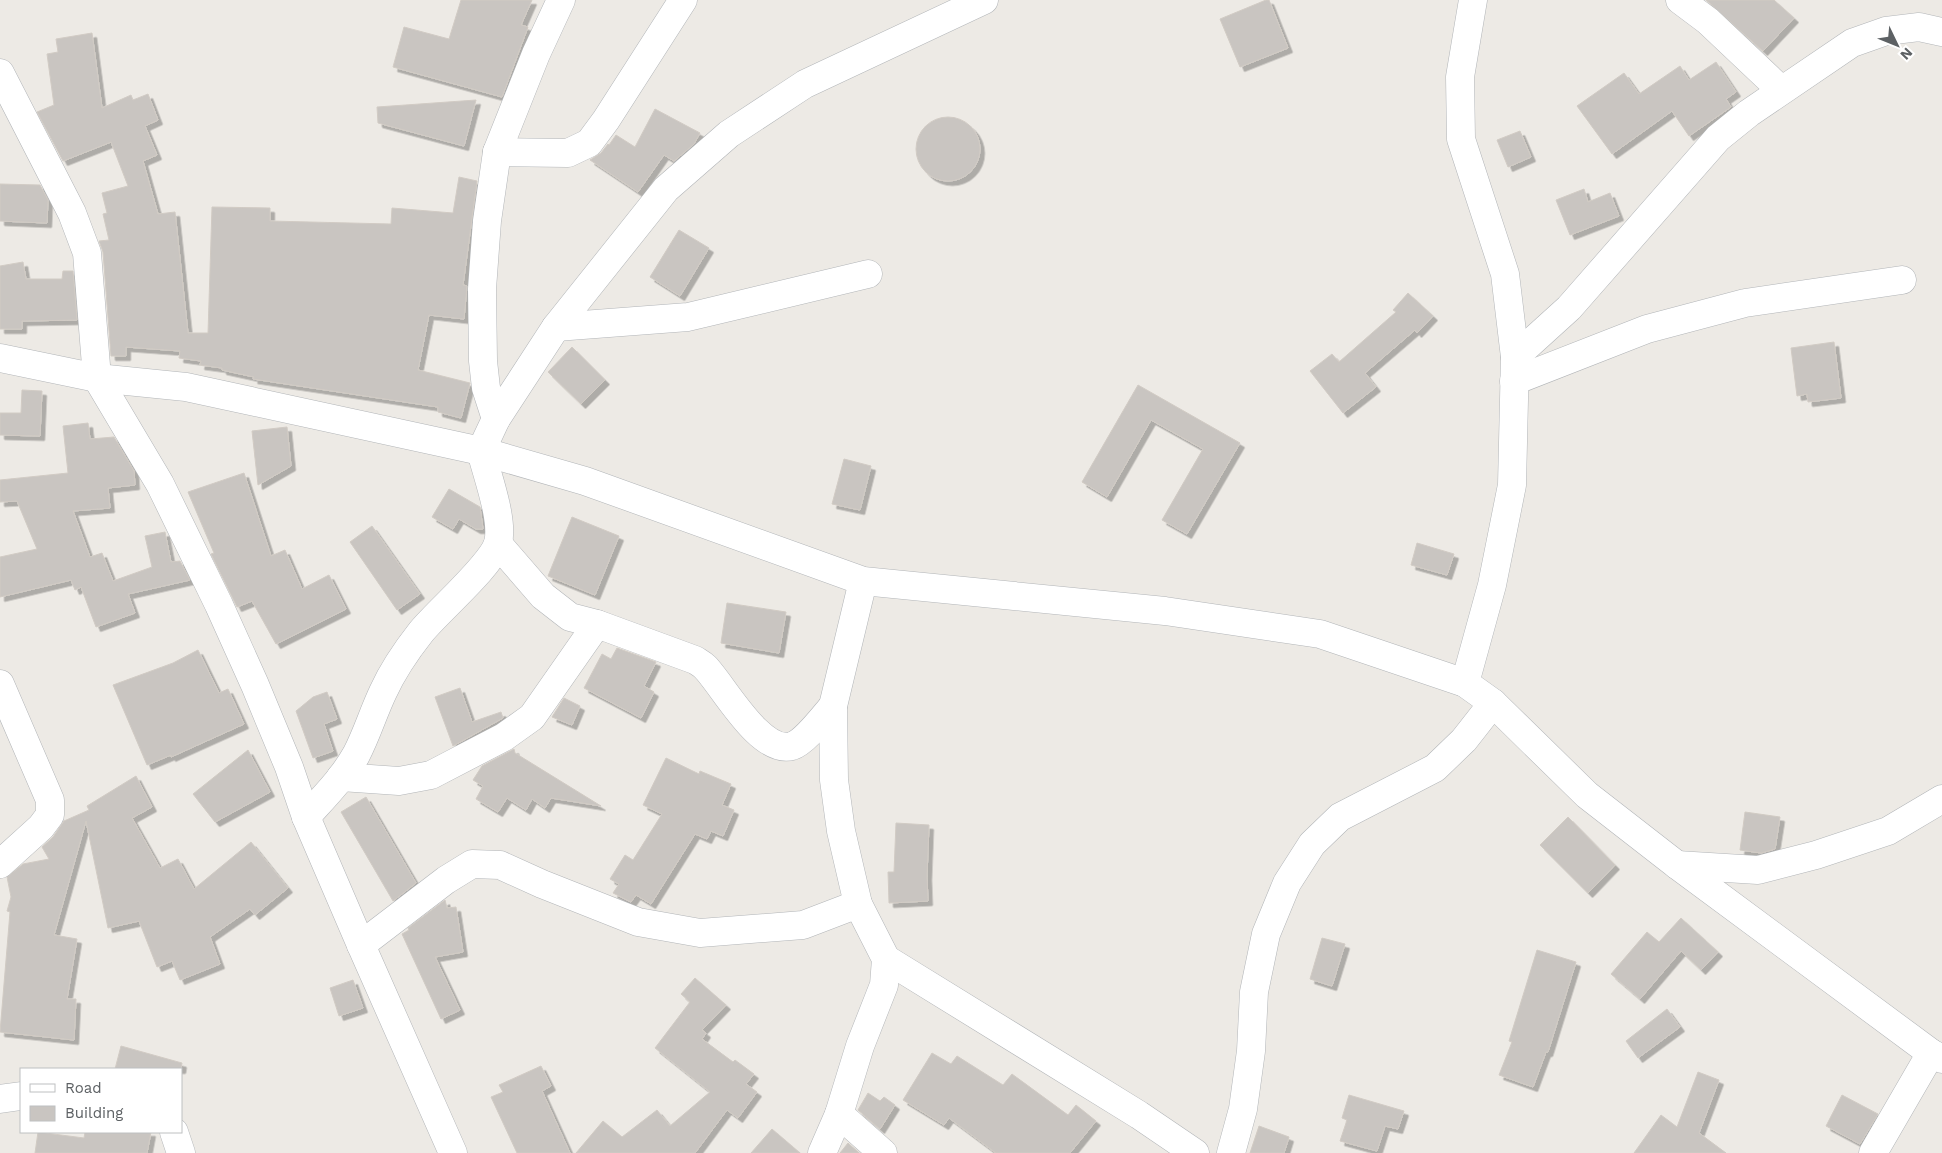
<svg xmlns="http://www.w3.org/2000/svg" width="1942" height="1153" viewBox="0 0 1942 1153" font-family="'Work Sans',sans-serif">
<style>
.building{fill:#c9c5c1;stroke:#d1cbc4;filter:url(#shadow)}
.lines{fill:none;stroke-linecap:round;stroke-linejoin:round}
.minor-casing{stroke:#b2b5b8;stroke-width:29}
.tertiary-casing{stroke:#b2b5b8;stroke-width:29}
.minor{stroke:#fff;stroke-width:28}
.tertiary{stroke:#fff;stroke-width:28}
</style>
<defs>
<filter id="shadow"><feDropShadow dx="4.5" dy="4.5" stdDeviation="0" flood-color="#0004"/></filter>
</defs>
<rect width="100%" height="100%" fill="#edeae5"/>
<!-- building -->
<g class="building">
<path d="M 461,0 L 532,0 L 521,25 L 528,27 L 502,97 L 393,67 L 404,27 L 449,39 Z"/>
<path d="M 1266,0 L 1269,0 L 1288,48 L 1240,67 L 1220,19 Z"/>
<path d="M 1706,0 L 1774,0 L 1794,18 L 1763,51 Z"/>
<path d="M 92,33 L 102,108 L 131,95 L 133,100 L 148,94 L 158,120 L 145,126 L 157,155 L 143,161 L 158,214 L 175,212 L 188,333 L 208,333 L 212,207 L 270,208 L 270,221 L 391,224 L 392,208 L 453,213 L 459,177 L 477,181 L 463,285 L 467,286 L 464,319 L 429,315 L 418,370 L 470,383 L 461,418 L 438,412 L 438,407 L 253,379 L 254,377 L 222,370 L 222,368 L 200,365 L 201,361 L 179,358 L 180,351 L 126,347 L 126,356 L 111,356 L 103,252 L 99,241 L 109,240 L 103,214 L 107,213 L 102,193 L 128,186 L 111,142 L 63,161 L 37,112 L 54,105 L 47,54 L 58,52 L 56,39 Z"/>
<path d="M 1716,62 L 1736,92 L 1726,99 L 1731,107 L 1689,136 L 1672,111 L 1612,154 L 1577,106 L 1624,73 L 1639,94 L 1680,66 L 1689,80 Z"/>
<path d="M 476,100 L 464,146 L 378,123 L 377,107 Z"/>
<path d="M 655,109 L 700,133 L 694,144 L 674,161 L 664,155 L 638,192 L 590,160 L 601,153 L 608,144 L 609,145 L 616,135 L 635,147 Z"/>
<circle cx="948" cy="149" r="32"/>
<path d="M 1520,131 L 1531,157 L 1508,167 L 1497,140 Z"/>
<path d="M 0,184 L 40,185 L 48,200 L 47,223 L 0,221 Z"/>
<path d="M 1584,189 L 1588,202 L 1610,193 L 1619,216 L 1570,235 L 1556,200 Z"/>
<path d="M 679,230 L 709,248 L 680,296 L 650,277 Z"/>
<path d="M 23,262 L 26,279 L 62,279 L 63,271 L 73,271 L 77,320 L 22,321 L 22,329 L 0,329 L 0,266 Z"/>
<path d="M 1408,293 L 1433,316 L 1417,333 L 1415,330 L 1365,373 L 1376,387 L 1343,413 L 1310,371 L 1332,354 L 1339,362 L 1396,312 L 1393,310 Z"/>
<path d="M 1834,342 L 1841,398 L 1808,402 L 1807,394 L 1797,396 L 1791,348 Z"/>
<path d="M 572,347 L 605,380 L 581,404 L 548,372 Z"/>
<path d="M 1138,385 L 1240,443 L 1187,534 L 1162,520 L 1203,449 L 1151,420 L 1107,497 L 1082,482 Z"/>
<path d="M 22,390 L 42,391 L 40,436 L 0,435 L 0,413 L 21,413 Z"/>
<path d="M 88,423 L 90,439 L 114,437 L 134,471 L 135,485 L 108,488 L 110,508 L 73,511 L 90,557 L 102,553 L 113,581 L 152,567 L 145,536 L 165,532 L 171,562 L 180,561 L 190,580 L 128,594 L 135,613 L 96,627 L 81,587 L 75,590 L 71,580 L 0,597 L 0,557 L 37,549 L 17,501 L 0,502 L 0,480 L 68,473 L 63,426 Z"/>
<path d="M 287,427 L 291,466 L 258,485 L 252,431 Z"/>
<path d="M 844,459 L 871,466 L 860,510 L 832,504 Z"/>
<path d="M 244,473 L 271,556 L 285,550 L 302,589 L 329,575 L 346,609 L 276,644 L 252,601 L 237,607 L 211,554 L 214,553 L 188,492 Z"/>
<path d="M 449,489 L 480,507 L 483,529 L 476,529 L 459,519 L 453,529 L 432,517 Z"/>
<path d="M 572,517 L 619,536 L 595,595 L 548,576 Z"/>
<path d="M 372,526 L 420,594 L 397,610 L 350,542 Z"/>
<path d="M 1417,543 L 1454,554 L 1447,575 L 1411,565 Z"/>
<path d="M 727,603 L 786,612 L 779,653 L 721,643 Z"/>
<path d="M 617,648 L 656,662 L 644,686 L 654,692 L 641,718 L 584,688 L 602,654 L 611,659 Z"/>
<path d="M 198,650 L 219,693 L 228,689 L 244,724 L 171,757 L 171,755 L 147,765 L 113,685 L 173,663 Z"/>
<path d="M 460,688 L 472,722 L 501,712 L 503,718 L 453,746 L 435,697 Z"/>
<path d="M 327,692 L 337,719 L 324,724 L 333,751 L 313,758 L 296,711 L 313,697 Z"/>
<path d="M 564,698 L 580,706 L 572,725 L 552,717 Z"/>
<path d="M 514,749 L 515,753 L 601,806 L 551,798 L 545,808 L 532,799 L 526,810 L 507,798 L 498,812 L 476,799 L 483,786 L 473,780 L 482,766 Z"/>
<path d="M 248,750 L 270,792 L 215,822 L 193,794 Z"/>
<path d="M 666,758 L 699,774 L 700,771 L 731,784 L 722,805 L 734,810 L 723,836 L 711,831 L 707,839 L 695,834 L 651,904 L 636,895 L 631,902 L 613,893 L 619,884 L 610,879 L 625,855 L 633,860 L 662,814 L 643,805 Z"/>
<path d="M 136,776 L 152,807 L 132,818 L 160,868 L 178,859 L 194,889 L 251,842 L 288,888 L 255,915 L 250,909 L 210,937 L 220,964 L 180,980 L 172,961 L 157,967 L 139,921 L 108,928 L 86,821 L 54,935 L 77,939 L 67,999 L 76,999 L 74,1040 L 0,1032 L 10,912 L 7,911 L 11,897 L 7,877 L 23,864 L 49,859 L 42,847 L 53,837 L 64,821 L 89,810 L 87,806 Z"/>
<path d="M 366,797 L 416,883 L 393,901 L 341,812 Z"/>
<path d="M 1745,812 L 1780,817 L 1775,849 L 1761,853 L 1740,850 Z"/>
<path d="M 1568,817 L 1615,865 L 1588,893 L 1540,845 Z"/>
<path d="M 896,823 L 929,825 L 927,876 L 928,901 L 889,903 L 888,872 L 894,872 Z"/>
<path d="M 445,900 L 447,908 L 456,907 L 463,952 L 435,957 L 460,1010 L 441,1019 L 402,934 L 409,930 L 408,928 Z"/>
<path d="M 1681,918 L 1718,952 L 1701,970 L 1681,951 L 1640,999 L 1611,974 L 1647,932 L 1659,942 Z"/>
<path d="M 1322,938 L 1345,944 L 1332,986 L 1310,979 Z"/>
<path d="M 1537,950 L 1576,962 L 1548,1052 L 1546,1052 L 1533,1087 L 1499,1075 L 1512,1042 L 1509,1041 Z"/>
<path d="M 695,978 L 726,1005 L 702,1030 L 706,1033 L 702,1039 L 733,1062 L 735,1060 L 754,1074 L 746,1084 L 757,1092 L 738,1118 L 727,1110 L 695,1153 L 576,1153 L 603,1121 L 622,1137 L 657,1110 L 670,1126 L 710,1092 L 655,1048 L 690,1002 L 681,994 Z"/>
<path d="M 353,980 L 363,1008 L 339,1016 L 330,988 Z"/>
<path d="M 1667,1009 L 1680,1027 L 1638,1058 L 1626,1041 Z"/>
<path d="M 121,1046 L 182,1063 L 181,1069 L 115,1069 Z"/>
<path d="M 932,1053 L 951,1064 L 957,1056 L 1003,1085 L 1012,1074 L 1068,1115 L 1076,1105 L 1096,1121 L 1070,1153 L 996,1153 L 949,1118 L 944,1125 L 903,1100 Z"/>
<path d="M 541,1066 L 551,1086 L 542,1091 L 570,1153 L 517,1153 L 491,1097 L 503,1092 L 499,1085 Z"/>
<path d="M 1698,1072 L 1719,1080 L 1699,1133 L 1726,1153 L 1634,1153 L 1661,1115 L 1677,1127 Z"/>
<path d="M 868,1093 L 880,1101 L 884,1097 L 895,1105 L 880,1129 L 858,1110 Z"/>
<path d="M 1349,1095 L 1404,1111 L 1398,1129 L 1385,1126 L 1377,1151 L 1340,1141 L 1347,1120 L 1342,1118 Z"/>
<path d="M 1842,1095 L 1878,1114 L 1860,1144 L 1826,1126 Z"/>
<path d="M 1259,1126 L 1289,1137 L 1284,1153 L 1250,1153 Z"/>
<path d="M 772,1129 L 800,1153 L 751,1153 Z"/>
<path d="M 38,1132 L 84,1138 L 85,1132 L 151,1132 L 147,1153 L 35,1153 Z"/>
<path d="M 848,1143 L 859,1153 L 840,1153 Z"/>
</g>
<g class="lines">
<defs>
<g id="minor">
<path d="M 1680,0 L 1708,21 L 1781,90"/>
<path d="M 0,73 L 72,213 L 87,253 L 97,378 L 160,484 L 219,605 L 255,685 L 289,767 L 306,817 L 361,945 L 453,1153"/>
<path d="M 497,152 L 568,153 L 589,143 L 606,120 L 683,0"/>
<path d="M 556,327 L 688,317 L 868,274"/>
<path d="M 1515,357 L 1569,308 L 1718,138 L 1749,113 L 1852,43 L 1886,31 L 1919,27 L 1942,32"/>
<path d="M 1514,381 L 1647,329 L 1745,303 L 1902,280"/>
<path d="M 496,419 L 486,388 L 483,361 L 482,289 L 487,221 L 497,152 L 536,54 L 561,0"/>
<path d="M 498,544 L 543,596 L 570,617 L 597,624 L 695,660 C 698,662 702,664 705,667 C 723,685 760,755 792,746 C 805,742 824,716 833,706"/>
<path d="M 1465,683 L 1492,585 L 1512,485 L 1515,357 L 1505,274 L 1461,139 L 1460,77 L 1473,0"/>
<path d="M 0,684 L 50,800 L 50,815 L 41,827 L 0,864"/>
<path d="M 341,777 L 399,781 L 431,775 L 504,737 L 532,717 L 597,624"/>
<path d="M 306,817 C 324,797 343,778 356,755 C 367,734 373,713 383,692 C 393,670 406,651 421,632 C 438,611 492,565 498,543 C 504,520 487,475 481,451 L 496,419 L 556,327 L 666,189 L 729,134 L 805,84 L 984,0"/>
<path d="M 1677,865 L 1758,870 L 1816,855 L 1888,831 L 1942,799"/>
<path d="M 361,945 L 446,880 L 472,864 L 500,865 L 542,884 L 638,922 L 700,933 L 803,925 L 858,904"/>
<path d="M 886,959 L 1139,1115 L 1195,1153"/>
<path d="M 0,1099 L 21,1096"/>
<path d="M 839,1114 L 883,1153"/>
<path d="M 174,1132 L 181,1153"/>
<path d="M 822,1153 L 839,1114 L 860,1046 L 884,985 L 886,959 L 858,904 L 841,831 L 834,780 L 833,706 L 863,581"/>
<path d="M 1231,1153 L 1243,1109 L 1251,1051 L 1254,992 L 1266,934 L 1287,883 L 1312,844 L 1340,817 L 1435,768 L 1464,740 L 1493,703"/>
<path d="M 1873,1153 L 1931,1053"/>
</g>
<path id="tertiary" d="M 0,358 L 97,378 L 186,387 L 481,451 L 585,481 L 863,581 L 1165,611 L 1320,634 L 1465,683 L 1493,703 L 1587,795 L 1677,865 L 1931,1053 L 1942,1059"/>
</defs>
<!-- minor casing -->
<use href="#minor" class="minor-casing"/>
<!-- tertiary casing -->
<use href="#tertiary" class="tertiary-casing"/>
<!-- minor -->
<use href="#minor" class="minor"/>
<!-- tertiary -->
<use href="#tertiary" class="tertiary"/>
</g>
<!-- legend -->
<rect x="20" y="1068" width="162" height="65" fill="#ffffff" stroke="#bec0c1"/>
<rect x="30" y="1084" width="25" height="8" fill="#ffffff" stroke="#bec0c1"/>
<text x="65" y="1093" font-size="15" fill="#5d6164">Road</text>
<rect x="30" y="1106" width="25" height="15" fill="#c9c5c1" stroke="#bec0c1"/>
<text x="65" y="1118" font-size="15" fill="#5d6164">Building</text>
<!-- north arrow -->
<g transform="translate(1897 45) rotate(133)" stroke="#ffffff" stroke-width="4" paint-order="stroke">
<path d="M0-4L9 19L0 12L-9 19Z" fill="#5d6164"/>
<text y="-8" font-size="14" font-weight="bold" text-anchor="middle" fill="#5d6164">N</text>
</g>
</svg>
